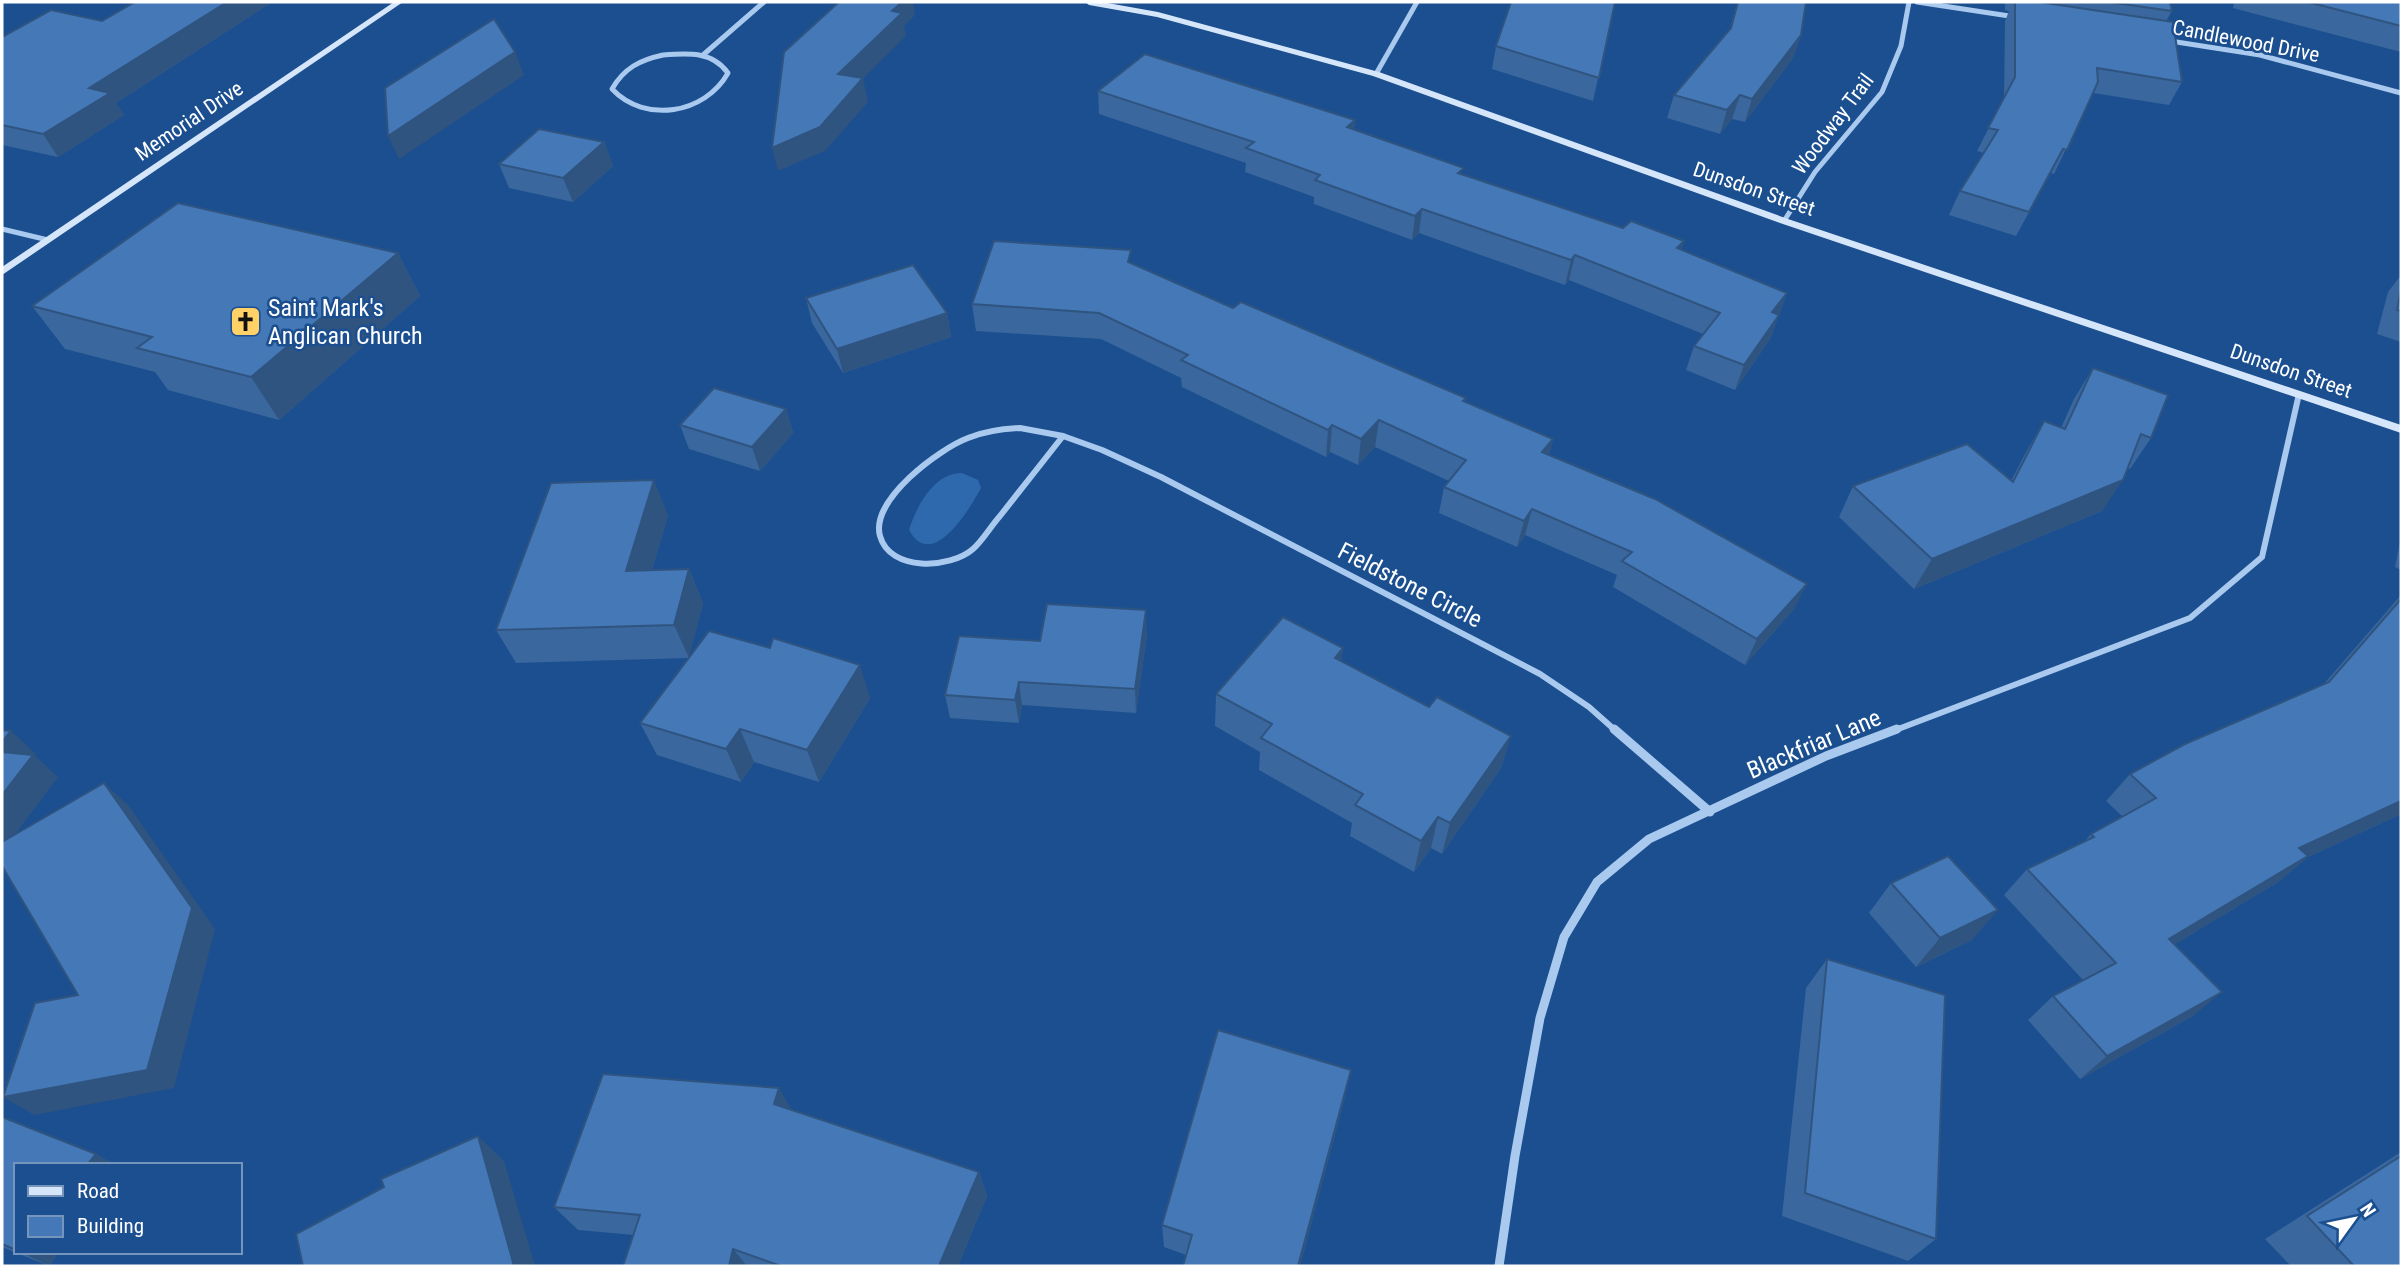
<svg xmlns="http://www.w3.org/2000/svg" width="2403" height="1268" viewBox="0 0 2403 1268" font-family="'Roboto Condensed',sans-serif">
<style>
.green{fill:#2e69ad}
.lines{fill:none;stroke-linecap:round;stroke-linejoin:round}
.minor-far2{stroke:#a9c9ee;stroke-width:5}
.minor-far1{stroke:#a9c9ee;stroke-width:6}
.minor{stroke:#a9c9ee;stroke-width:9}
.secondary{fill:#d6e6fa;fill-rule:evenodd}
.wall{fill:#3a679d}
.shaded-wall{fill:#305480}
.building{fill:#4478b7;stroke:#305480;stroke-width:2}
.labels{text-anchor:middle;stroke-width:5;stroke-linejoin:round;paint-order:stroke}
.far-street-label{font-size:21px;fill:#fff;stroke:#1b4f8f}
.poi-label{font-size:24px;fill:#fff;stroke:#1b4f8f;text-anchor:start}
.street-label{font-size:24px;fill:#fff;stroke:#1b4f8f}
</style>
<rect width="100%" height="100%" fill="#1b4f8f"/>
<!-- green -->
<path class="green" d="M 962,473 L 978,480 L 981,488 C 971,507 932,573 909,530 C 917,505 934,473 962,473 Z"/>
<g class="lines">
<!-- minor-far2 -->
<g class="minor-far2">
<path d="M 1917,2 L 2016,17"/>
<path d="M 2170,41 L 2260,55 L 2401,93"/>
<path d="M 663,55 C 688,53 712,51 728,73 C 705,114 645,124 612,89 C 624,68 640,60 663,55 Z"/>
<path d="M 703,55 L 764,2"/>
<path d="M 1376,74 L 1417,2"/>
<path d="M 1784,221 L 1815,172 L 1882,92 L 1901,46 L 1909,2"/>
<path d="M 2,229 L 48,240"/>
</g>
<!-- minor-far1 -->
<g class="minor-far1">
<path d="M 1020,428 L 1063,436 C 1042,463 1021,489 1000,516 C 991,526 983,540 973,549 C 950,569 890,572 880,536 C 870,500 939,449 968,438 C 985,431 1002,429 1020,428 Z"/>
<path d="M 1063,436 L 1102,450 L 1161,477 L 1540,674 L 1589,707 L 1616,731"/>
<path d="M 1893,731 L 2190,618 L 2262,557 L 2299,394"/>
</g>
<!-- minor -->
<g class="minor">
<path d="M 1614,729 L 1710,812"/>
<path d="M 1499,1266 L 1515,1156 L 1540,1018 L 1564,937 L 1597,882 L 1649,839 L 1826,756 L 1897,729"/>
</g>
<!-- secondary -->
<g class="secondary">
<path d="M 394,2 L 403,2 L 2,275 L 2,267 Z"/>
<path d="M 1085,2 L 1102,2 L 1158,12 L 1379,72 L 1788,219 L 2401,425 L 2401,433 L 1780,223 L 1373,76 L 1157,17 L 1089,5 Z"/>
</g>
</g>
<!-- wall -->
<g class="wall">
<path d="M 135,2 L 268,2 L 269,4 L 116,103 L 124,115 L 58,157 L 2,145 L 2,37 L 102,21 Z"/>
<path d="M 1615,2 L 1593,101 L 1492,69 L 1496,46 Z"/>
<path d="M 1737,2 L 1806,2 L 1801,35 L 1793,58 L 1745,122 L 1732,119 L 1720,134 L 1667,118 L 1674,95 L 1730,30 Z"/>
<path d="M 2005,2 L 2170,2 L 2172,11 L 2166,21 L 2182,82 L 2169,105 L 2093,93 L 2054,174 L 2051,173 L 2016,236 L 1949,215 L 1960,191 L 1984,153 L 1977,151 L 2004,98 L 2005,21 L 2009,11 L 2005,10 Z"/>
<path d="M 2234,2 L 2401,2 L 2401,52 L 2233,8 Z"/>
<path d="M 1098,91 L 1355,120 L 1354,129 L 1462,175 L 1623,228 L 1684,241 L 1681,250 L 1787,293 L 1770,339 L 1735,390 L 1686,370 L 1694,346 L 1703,334 L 1569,280 L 1565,285 L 1419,233 L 1412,240 L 1314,204 L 1314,197 L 1245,172 L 1246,163 L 1099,114 Z"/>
<path d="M 604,142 L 613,166 L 573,202 L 509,188 L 499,164 Z"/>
<path d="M 398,253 L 420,296 L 279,420 L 168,390 L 155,372 L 65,349 L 32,306 Z"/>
<path d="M 1132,263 L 1233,308 L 1466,398 L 1465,402 L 1553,439 L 1549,455 L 1794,609 L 1745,665 L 1613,587 L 1617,575 L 1525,535 L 1517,547 L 1439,513 L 1444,487 L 1449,481 L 1375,447 L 1358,465 L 1330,452 L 1326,457 L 1182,387 L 1181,378 L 1101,339 L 976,331 L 972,304 Z"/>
<path d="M 2401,275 L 2401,342 L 2377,334 L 2388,292 Z"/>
<path d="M 806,298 L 947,313 L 951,337 L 843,373 L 812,323 Z"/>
<path d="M 2093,368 L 2151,438 L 2130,469 L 2128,468 L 2102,511 L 1914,589 L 1839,517 L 1853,486 L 2011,481 L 2026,452 L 2044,421 L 2061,428 L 2074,399 Z"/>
<path d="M 786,409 L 793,433 L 760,471 L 689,449 L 680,425 Z"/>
<path d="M 668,515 L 652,570 L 689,569 L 703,603 L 689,656 L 870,698 L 819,782 L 754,762 L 741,782 L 657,755 L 640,723 L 688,658 L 516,663 L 496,630 Z"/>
<path d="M 2401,537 L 2401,570 L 2395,567 Z"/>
<path d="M 2401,595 L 2401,814 L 2308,857 L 2278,882 L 2175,944 L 2193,1016 L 2080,1079 L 2028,1020 L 2053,996 L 2083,980 L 2004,895 L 2027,869 L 2085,841 L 2091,834 L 2122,816 L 2106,801 L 2130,774 L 2323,685 Z"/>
<path d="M 1147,634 L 1136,713 L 1022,705 L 1019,723 L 950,718 L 945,695 Z"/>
<path d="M 1343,648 L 1341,662 L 1429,707 L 1511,736 L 1501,768 L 1442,854 L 1431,848 L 1414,872 L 1350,836 L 1352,823 L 1259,770 L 1260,752 L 1215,726 L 1216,694 Z"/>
<path d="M 1891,883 L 1972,940 L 1916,967 L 1869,913 Z"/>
<path d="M 1827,959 L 1936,1239 L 1908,1261 L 1782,1216 L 1806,988 Z"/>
<path d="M 1345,1097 L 1300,1266 L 1183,1266 L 1186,1255 L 1164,1247 L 1162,1225 Z"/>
<path d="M 792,1110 L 979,1172 L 987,1196 L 958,1266 L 623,1266 L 634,1235 L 578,1230 L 554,1207 Z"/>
<path d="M 2,1117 L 96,1154 L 115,1165 L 16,1165 L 16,1252 L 59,1252 L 49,1266 L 2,1247 Z"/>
<path d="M 2401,1152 L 2401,1266 L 2291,1266 L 2265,1239 Z"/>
</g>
<!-- shaded-wall -->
<g class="shaded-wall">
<path d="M 227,2 L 268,2 L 269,4 L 116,103 L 124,115 L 58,157 L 43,134 L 89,88 Z"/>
<path d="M 902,2 L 913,2 L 915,15 L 904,26 L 906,36 L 843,98 L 838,74 L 892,11 Z"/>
<path d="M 1801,35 L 1793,58 L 1745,122 L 1752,99 Z"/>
<path d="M 515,52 L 524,75 L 399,159 L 388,136 Z"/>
<path d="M 863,78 L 868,102 L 825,151 L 778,171 L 772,148 Z"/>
<path d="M 1740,95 L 1732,119 L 1720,134 L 1727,110 Z"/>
<path d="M 1355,120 L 1353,144 L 1347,127 Z"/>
<path d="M 604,142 L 613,166 L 573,202 L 563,178 Z"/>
<path d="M 2063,149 L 2051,173 L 2016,236 L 2029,212 Z"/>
<path d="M 1422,209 L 1419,233 L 1412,240 L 1415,216 Z"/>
<path d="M 1684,241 L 1676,265 L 1677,248 Z"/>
<path d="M 398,253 L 420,296 L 279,420 L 251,377 Z"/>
<path d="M 1575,255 L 1569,280 L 1565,285 L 1571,260 Z"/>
<path d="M 1787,293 L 1770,339 L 1735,390 L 1744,365 L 1772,312 Z"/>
<path d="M 947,313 L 951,337 L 843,373 L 837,349 Z"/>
<path d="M 786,409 L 793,433 L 760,471 L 752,447 Z"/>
<path d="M 1379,420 L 1375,447 L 1358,465 L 1361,439 Z"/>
<path d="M 1332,425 L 1330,452 L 1326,457 L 1328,430 Z"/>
<path d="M 1553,439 L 1546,465 L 1542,452 Z"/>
<path d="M 654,480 L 668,515 L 642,605 L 626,571 Z"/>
<path d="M 2123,480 L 2102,511 L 1914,589 L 1932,559 Z"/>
<path d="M 1532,509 L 1525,535 L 1517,547 L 1524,521 Z"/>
<path d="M 689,569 L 703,603 L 689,658 L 674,625 Z"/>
<path d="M 1807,584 L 1794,609 L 1745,665 L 1757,639 Z"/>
<path d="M 1146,610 L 1147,634 L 1136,713 L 1135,689 Z"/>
<path d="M 1343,648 L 1339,682 L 1335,658 Z"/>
<path d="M 860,665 L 870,698 L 819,782 L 807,750 Z"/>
<path d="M 1019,682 L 1022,705 L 1019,723 L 1015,700 Z"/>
<path d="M 740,729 L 754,762 L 741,782 L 726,749 Z"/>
<path d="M 11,731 L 36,754 L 35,756 L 58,777 L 2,852 L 2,742 Z"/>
<path d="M 1511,736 L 1501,768 L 1442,854 L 1450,823 Z"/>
<path d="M 104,783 L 128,805 L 215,929 L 174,1088 L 34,1115 L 3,1097 L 192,908 Z"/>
<path d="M 2401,801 L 2401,814 L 2308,857 L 2278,882 L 2142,964 L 2169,939 L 2299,848 Z"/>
<path d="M 1438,817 L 1431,848 L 1414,872 L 1421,841 Z"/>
<path d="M 1998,910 L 1972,940 L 1916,967 L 1940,938 Z"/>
<path d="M 2222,992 L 2193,1016 L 2080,1079 L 2107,1056 Z"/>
<path d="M 1351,1070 L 1345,1097 L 1300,1266 L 1298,1266 Z"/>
<path d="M 779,1088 L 794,1114 L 774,1104 Z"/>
<path d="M 478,1136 L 504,1161 L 535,1266 L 514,1266 Z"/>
<path d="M 96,1154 L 115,1165 L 87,1165 Z"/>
<path d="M 979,1172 L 987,1196 L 958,1266 L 939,1266 Z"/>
<path d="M 733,1249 L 747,1266 L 729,1266 Z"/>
<path d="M 20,1252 L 59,1252 L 49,1266 Z"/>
</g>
<!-- building -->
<g class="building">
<path d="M 135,2 L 227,2 L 89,88 L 110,93 L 43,134 L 2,125 L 2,37 L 51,10 L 102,21 Z"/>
<path d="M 839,2 L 902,2 L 892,11 L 902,13 L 838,74 L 863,78 L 820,127 L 772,148 L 784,52 Z"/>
<path d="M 1511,2 L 1615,2 L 1599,78 L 1496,46 Z"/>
<path d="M 1738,2 L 1806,2 L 1801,35 L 1752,99 L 1740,95 L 1727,110 L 1674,95 L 1731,28 Z"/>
<path d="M 2015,2 L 2039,2 L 2173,22 L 2182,82 L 2097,68 L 2098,82 L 2067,150 L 2063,149 L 2029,212 L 1960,191 L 1998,130 L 1988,128 L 2015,77 Z"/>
<path d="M 2109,2 L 2170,2 L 2172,11 Z"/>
<path d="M 2308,2 L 2401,2 L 2401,26 Z"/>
<path d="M 494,19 L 515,52 L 388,136 L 385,88 Z"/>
<path d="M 1145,54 L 1355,120 L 1347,127 L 1464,168 L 1458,173 L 1623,228 L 1631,221 L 1684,241 L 1677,248 L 1787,293 L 1772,312 L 1779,315 L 1744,365 L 1694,346 L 1720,313 L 1575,255 L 1571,260 L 1422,209 L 1415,216 L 1315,180 L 1320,175 L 1246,148 L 1254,142 L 1098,91 Z"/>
<path d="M 539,129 L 604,142 L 563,178 L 499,164 Z"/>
<path d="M 178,203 L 398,253 L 251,377 L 137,348 L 152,337 L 32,306 Z"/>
<path d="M 994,241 L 1131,250 L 1128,262 L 1233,308 L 1241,302 L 1466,398 L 1463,401 L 1553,439 L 1542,452 L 1655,499 L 1807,584 L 1757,639 L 1622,561 L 1632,552 L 1532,509 L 1524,521 L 1444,487 L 1466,460 L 1379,420 L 1361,439 L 1332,425 L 1328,430 L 1181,360 L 1188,355 L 1099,313 L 972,304 Z"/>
<path d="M 913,265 L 947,313 L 837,349 L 806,298 Z"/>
<path d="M 2401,291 L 2401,311 L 2397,310 Z"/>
<path d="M 2093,368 L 2168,395 L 2151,438 L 2141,434 L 2123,480 L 1932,559 L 1853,486 L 1967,444 L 2013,482 L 2044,421 L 2065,429 Z"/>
<path d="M 714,388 L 786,409 L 752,447 L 680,425 Z"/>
<path d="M 654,480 L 626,571 L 689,569 L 674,625 L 496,630 L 551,483 Z"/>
<path d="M 2401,599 L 2401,801 L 2299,848 L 2308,856 L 2169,939 L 2222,992 L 2107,1056 L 2053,996 L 2116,963 L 2027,869 L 2094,837 L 2091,834 L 2156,798 L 2130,774 L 2185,744 L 2329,682 Z"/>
<path d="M 1047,604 L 1146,610 L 1135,689 L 1019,682 L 1015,700 L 945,695 L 959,636 L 1040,641 Z"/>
<path d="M 1283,617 L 1343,648 L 1335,658 L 1429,707 L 1437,697 L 1511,736 L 1450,823 L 1438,817 L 1421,841 L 1355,805 L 1363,794 L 1261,738 L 1272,724 L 1216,694 Z"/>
<path d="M 709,631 L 770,648 L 773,638 L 860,665 L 807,750 L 740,729 L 726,749 L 640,723 Z"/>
<path d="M 2,730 L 11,731 L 2,742 Z"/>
<path d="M 2,752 L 33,755 L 2,795 Z"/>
<path d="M 104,783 L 192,908 L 147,1070 L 3,1097 L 35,1003 L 78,995 L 2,866 L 2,842 Z"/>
<path d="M 1948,856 L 1998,910 L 1940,938 L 1891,883 Z"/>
<path d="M 1827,959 L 1945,995 L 1936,1239 L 1805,1193 Z"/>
<path d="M 1218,1030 L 1351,1070 L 1298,1266 L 1183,1266 L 1192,1235 L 1162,1225 Z"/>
<path d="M 603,1074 L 779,1088 L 774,1104 L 979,1172 L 939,1266 L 781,1266 L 733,1249 L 729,1266 L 623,1266 L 640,1215 L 554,1207 Z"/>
<path d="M 2,1117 L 96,1154 L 87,1165 L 16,1165 L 16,1250 L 2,1244 Z"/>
<path d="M 478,1136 L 514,1266 L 303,1266 L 296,1234 L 384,1187 L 381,1179 Z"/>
<path d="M 2401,1156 L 2401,1266 L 2354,1266 L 2307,1216 Z"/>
</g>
<!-- icons -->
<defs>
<symbol id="church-square" viewBox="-11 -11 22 22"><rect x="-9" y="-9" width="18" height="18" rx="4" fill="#ffd166" stroke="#1b4f8f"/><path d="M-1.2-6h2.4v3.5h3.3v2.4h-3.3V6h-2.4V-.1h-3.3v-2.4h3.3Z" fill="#111"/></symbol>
</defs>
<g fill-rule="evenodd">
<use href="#church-square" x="228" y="304" width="35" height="35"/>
</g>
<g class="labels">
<!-- far-street labels -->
<g class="far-street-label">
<text transform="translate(2246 41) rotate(11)" y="7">Candlewood Drive</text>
<text transform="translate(189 121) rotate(-34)" y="7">Memorial Drive</text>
<text transform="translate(1833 124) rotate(-53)" y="7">Woodway Trail</text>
<text transform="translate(1754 189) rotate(19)" y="7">Dunsdon Street</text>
<text transform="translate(2291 371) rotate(19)" y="7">Dunsdon Street</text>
</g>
<!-- poi labels -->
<g class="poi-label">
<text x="268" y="316">Saint Mark's<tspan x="268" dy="28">Anglican Church</tspan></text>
</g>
<!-- street labels -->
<g class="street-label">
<text transform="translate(1410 585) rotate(27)" y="8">Fieldstone Circle</text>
<text transform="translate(1814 744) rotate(-23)" y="8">Blackfriar Lane</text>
</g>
</g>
<!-- border -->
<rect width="2403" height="1268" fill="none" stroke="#ffffff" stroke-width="7"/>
<!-- legend -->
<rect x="14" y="1163" width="228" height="91" fill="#1b4f8f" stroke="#7695bc" stroke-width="2"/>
<rect x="28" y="1186" width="35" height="10" fill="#d6e6fa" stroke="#7695bc" stroke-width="2"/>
<text x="77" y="1198" font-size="21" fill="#ffffff">Road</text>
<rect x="28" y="1216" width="35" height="21" fill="#4478b7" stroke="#7695bc" stroke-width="2"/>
<text x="77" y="1233" font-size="21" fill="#ffffff">Building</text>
<!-- north arrow -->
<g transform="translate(2354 1219) rotate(57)" stroke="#1b4f8f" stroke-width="5" paint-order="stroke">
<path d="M0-5L12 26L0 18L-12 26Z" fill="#ffffff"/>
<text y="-10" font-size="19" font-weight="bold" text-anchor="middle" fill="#ffffff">N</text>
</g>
</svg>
